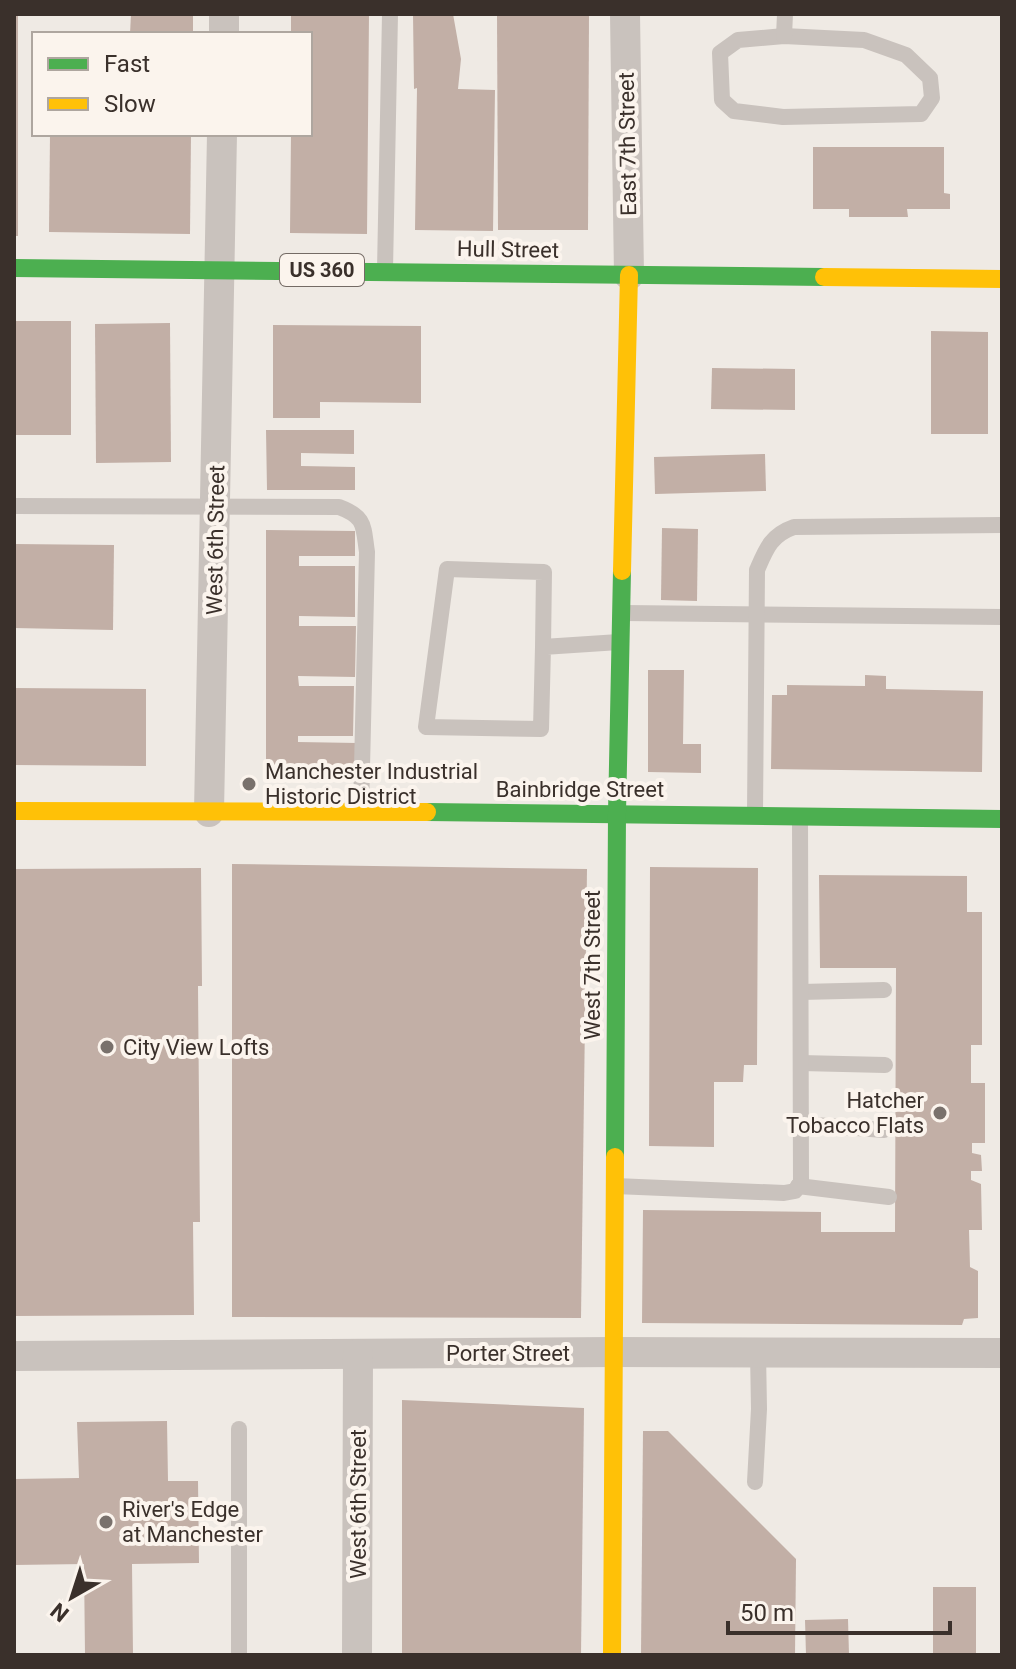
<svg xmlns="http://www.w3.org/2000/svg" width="1016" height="1669" viewBox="0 0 1016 1669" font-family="Roboto,sans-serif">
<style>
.building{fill:#c2afa6}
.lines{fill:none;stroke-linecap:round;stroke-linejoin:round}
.lane{stroke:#c9c2bd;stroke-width:16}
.street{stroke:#c9c2bd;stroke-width:30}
.fast{stroke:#4caf50;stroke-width:18}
.slow{stroke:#ffc107;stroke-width:18}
.poi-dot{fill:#79716c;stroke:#fbf4ed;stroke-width:3}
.labels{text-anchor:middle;stroke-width:8;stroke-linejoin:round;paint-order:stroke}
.shield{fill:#fbf4ed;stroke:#746b65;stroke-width:2}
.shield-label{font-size:20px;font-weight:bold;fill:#3a302b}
.street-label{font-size:22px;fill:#3a302b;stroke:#fbf4ed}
.poi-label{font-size:22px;fill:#3a302b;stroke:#fbf4ed;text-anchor:start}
</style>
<rect width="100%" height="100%" fill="#efeae4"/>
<!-- building -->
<g class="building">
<rect x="14" y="14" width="4" height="222"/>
<path d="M 131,14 L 193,14 L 193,34 L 130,34 Z"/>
<path d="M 291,14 L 369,14 L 367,234 L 290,233 L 291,134 L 310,134 L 310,34 L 291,34 Z"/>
<path d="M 413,14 L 453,14 L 461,59 L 458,89 L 495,90 L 493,231 L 415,230 L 417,88 L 414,89 Z"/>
<path d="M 497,14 L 589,14 L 588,230 L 498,230 Z"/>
<path d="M 50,134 L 191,134 L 190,234 L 49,232 Z"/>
<path d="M 813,147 L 944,147 L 944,193 L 950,194 L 950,209 L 907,209 L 908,217 L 849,217 L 849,209 L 813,209 Z"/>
<rect x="14" y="321" width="57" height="114"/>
<path d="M 170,323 L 171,462 L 96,463 L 95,324 Z"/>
<path d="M 273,325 L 421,326 L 421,403 L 320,402 L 320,418 L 273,418 Z"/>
<path d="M 931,331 L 988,332 L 988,434 L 931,434 Z"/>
<path d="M 712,368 L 795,369 L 795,410 L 711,409 Z"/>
<path d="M 266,430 L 354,430 L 354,454 L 301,453 L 301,466 L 355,467 L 355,490 L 267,490 Z"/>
<path d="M 765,454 L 766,491 L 655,494 L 654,457 Z"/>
<path d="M 662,528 L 698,529 L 697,601 L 661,600 Z"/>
<path d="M 266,530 L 355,531 L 355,556 L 299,556 L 299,566 L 355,566 L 355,617 L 299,616 L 299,626 L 356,626 L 355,677 L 298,676 L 299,686 L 354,686 L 353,736 L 298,736 L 298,742 L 357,743 L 356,775 L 266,773 Z"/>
<path d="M 14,544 L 114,545 L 113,630 L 14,628 Z"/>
<path d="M 648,670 L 684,670 L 683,744 L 701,744 L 701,773 L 648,772 Z"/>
<path d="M 865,675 L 886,676 L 886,689 L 983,691 L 982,772 L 771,769 L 772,695 L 787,695 L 787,685 L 865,686 Z"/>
<path d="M 14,688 L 146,689 L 146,766 L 14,765 Z"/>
<path d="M 232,864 L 587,869 L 581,1318 L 232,1317 Z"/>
<path d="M 650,867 L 758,868 L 757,1065 L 744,1065 L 743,1082 L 714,1082 L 714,1147 L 649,1146 Z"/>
<path d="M 201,868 L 202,986 L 198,986 L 200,1222 L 193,1222 L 194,1315 L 14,1316 L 14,1106 L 16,1106 L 14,869 Z"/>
<path d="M 819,875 L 967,876 L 967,912 L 982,912 L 982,1045 L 971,1045 L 971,1083 L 985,1083 L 985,1143 L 972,1143 L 972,1153 L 981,1155 L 982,1171 L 971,1171 L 971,1180 L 981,1184 L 982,1230 L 969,1230 L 970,1267 L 978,1271 L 978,1318 L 964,1319 L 962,1325 L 642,1323 L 643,1210 L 821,1212 L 821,1232 L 895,1232 L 896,968 L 820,968 Z"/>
<path d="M 402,1400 L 584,1408 L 581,1655 L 402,1655 Z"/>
<path d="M 167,1421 L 168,1481 L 198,1481 L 199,1563 L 132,1564 L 133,1655 L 85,1655 L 84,1564 L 14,1565 L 14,1479 L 79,1478 L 77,1422 Z"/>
<path d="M 643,1431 L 668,1431 L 796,1559 L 795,1655 L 641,1655 Z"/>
<rect x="933" y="1587" width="43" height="68"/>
<path d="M 848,1619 L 849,1655 L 806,1655 L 805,1620 Z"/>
</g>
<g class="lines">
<!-- lane -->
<g class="lane">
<path d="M 784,36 L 864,40 L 906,55 L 930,78 L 932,98 L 921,114 L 783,117 L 734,111 L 722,100 L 720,53 L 738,40 Z"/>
<path d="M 784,36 L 785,14"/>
<path d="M 385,270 L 390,14"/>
<path d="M 14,506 L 339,507 C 366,517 363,526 367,552 L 361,811"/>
<path d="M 624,613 L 1002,617"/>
<path d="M 543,647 L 544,572 L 447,569 L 426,727 L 541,729 L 543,647 L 619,642"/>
<path d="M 755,814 L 757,570 C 766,549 771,535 794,527 L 1002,525"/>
<path d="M 801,992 L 884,990"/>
<path d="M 801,1063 L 885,1065"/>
<path d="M 801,1124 L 884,1130"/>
<path d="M 615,1186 L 784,1193 L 795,1191 L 801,1182 L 800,817"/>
<path d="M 798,1186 L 889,1197"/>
<path d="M 755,1482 L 759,1409 L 758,1352"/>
<path d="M 239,1655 L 239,1429"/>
</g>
<!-- street -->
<g class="street">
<path d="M 625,14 L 629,275"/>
<path d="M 224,34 L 224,14"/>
<path d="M 209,812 L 222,134"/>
<path d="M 14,1356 L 614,1352 L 1002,1353"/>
<path d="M 357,1655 L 358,1354"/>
</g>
<!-- fast -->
<g class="fast">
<path d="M 14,268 L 824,277"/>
<path d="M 427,812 L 1002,819"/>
<path d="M 615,1157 L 617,813 L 622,571"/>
</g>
<!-- slow -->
<g class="slow">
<path d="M 824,277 L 1002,279"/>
<path d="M 622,571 L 629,275"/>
<path d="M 14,811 L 427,812"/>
<path d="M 612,1655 L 615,1157"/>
</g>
</g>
<!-- markers -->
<g class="poi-dot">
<circle cx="249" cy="784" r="8"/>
<circle cx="107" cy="1047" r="8"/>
<circle cx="940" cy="1113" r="8"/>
<circle cx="106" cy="1522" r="8"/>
</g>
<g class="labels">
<!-- shield labels -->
<rect class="shield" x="280" y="254" width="84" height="32" rx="6"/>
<g class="shield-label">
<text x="322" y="277">US 360</text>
</g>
<!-- street labels -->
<g class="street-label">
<text transform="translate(627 144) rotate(-91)" y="8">East 7th Street</text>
<text transform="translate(508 249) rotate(1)" y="8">Hull Street</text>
<text transform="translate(215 540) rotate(-89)" y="8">West 6th Street</text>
<text x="580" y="797">Bainbridge Street</text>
<text transform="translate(592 965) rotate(-90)" y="8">West 7th Street</text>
<text x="508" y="1361">Porter Street</text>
<text transform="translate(358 1504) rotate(-90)" y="8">West 6th Street</text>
</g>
<!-- poi labels -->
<g class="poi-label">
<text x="265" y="779">Manchester Industrial<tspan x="265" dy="25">Historic District</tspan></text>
<text x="123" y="1055">City View Lofts</text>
<text x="924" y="1108" text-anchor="end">Hatcher<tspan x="924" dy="25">Tobacco Flats</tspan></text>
<text x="122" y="1517">River's Edge<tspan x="122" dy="25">at Manchester</tspan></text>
</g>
</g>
<!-- border -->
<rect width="1016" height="1669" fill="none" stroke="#3a302b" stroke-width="32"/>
<!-- legend -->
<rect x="32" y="32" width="280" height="104" fill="#fbf4ed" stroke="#aea69f" stroke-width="2"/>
<rect x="48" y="58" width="40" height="12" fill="#4caf50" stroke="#aea69f" stroke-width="2"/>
<text x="104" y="72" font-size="24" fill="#3a302b">Fast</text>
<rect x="48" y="98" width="40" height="12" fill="#ffc107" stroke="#aea69f" stroke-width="2"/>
<text x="104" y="112" font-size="24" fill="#3a302b">Slow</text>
<!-- north arrow -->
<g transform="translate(72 1597) rotate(219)" stroke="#fbf4ed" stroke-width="6" paint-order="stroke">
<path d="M0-6L14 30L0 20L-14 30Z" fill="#3a302b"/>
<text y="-12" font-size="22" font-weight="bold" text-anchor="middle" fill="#3a302b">N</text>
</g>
<!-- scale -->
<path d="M728 1621v12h222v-12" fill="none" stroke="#3a302b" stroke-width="4"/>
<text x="740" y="1621" font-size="24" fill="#3a302b" stroke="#fbf4ed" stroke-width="6" paint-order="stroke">50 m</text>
</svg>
